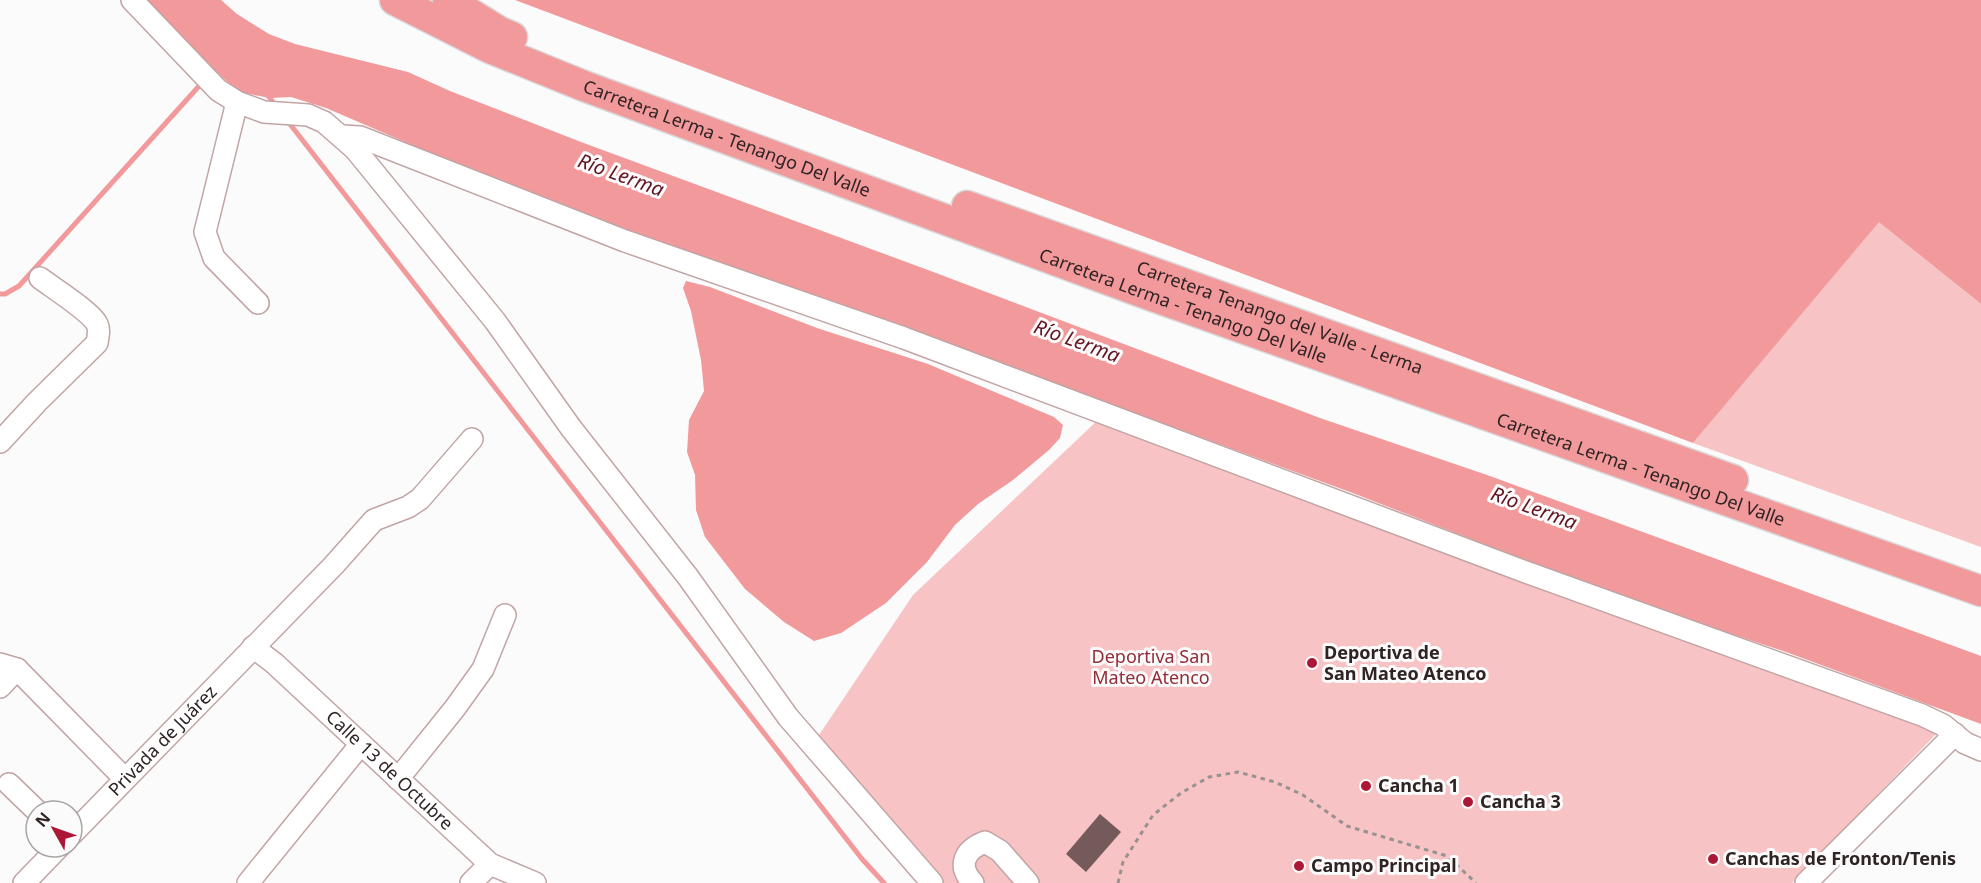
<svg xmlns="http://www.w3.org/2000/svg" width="1981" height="883" viewBox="0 0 1981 883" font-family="'Noto Sans',sans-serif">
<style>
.green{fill:#f7c3c4}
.water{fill:#f2999c}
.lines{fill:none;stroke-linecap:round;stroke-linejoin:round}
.stream{stroke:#f2999c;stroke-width:5}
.building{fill:#745a5a}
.minor-casing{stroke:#c2a4a4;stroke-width:24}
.highway-casing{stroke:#dad7d8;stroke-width:33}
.path{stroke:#979191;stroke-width:3;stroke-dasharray:4.5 4.5;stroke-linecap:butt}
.minor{stroke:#fff;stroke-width:21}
.highway{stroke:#f2999c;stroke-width:30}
.poi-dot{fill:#ac1736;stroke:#fbfbfb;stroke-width:2}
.labels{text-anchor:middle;stroke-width:6;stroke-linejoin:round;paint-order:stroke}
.street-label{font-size:18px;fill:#2f2324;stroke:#fbfbfb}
.poi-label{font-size:18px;font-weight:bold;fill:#2f2324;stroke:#fbfbfb;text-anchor:start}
.park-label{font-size:18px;fill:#922c38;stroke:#fbfbfb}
.water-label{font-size:20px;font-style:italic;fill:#621420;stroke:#fbfbfb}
</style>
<rect width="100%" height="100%" fill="#fbfbfb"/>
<!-- green -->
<g class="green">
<path d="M 1879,221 L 1981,304 L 1981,547 L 1693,443 Z"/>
<path d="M 1100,418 L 1939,731 L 1792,883 L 939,883 L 815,741 L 913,595 Z"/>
</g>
<!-- water -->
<g class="water">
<path d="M 145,0 L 221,0 L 237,14 L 269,34 L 295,44 L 408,72 L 450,91 L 581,142 L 928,270 L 1320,418 L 1490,476 L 1981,656 L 1981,724 L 1786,652 L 1674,615 L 1551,570 L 1350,492 L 805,292 L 632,232 L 505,185 L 326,108 L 291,97 L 270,98 L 244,93 L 231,85 L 214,70 Z"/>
<path d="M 515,0 L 1981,0 L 1981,304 L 1879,222 L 1693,443 Z"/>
<path d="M 686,281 L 710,287 L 817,328 L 928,364 L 1054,417 L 1063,425 L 1060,438 L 1049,450 L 1013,480 L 978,504 L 955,525 L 927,562 L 886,603 L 841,633 L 814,641 L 784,622 L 745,589 L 705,537 L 696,510 L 695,475 L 687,452 L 689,420 L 704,391 L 701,360 L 691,311 L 683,288 Z"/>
</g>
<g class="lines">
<!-- stream -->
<g class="stream">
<path d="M 265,92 L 273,102"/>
<path d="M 286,119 L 862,859 L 884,883"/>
<path d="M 0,294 L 5,294 L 19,286 L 200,85"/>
</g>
</g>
<!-- building -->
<path class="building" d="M 1100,814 L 1121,832 L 1086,872 L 1066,854 Z"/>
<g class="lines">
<defs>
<g id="minor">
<path d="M 132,0 L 218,90 L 237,102 L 264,112 L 308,115 L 324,122 L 355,149 L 495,321 L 571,428 L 688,577 L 788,717 L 932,883"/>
<path d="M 237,102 L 205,232 L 214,258 L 258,303"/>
<path d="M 342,136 L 360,137 L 625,241 L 904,338 L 1523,571 L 1922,715 L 1943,725 L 1965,743 L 1981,750"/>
<path d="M 0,442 L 37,402 L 97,343 C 98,336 100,330 97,324 C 90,311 53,288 40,278"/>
<path id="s1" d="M 253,647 L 274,663 L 490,864 L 535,883"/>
<path d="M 0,664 L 17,669 L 124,778"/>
<path d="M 0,687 L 17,669"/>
<path d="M 398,779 L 455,708 L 483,669 L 505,615"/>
<path d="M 9,784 L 37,811"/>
<path id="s2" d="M 72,834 L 334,565 L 374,520 L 408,507 L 420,499 L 472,439"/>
<path d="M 24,883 L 59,847"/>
<path d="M 248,883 L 361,744"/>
<path d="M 471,883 L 490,864"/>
<path d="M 973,883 C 957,866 964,850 985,842 L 1000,851 L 1028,883"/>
<path d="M 1806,883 L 1955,734"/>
</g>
<g id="highway">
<path id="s3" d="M 395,0 L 490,48 L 584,86 L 1144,293 L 1981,591"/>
<path d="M 448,0 L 500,32 L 512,37"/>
<path id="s4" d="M 967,206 L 1733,480"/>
</g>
</defs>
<!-- minor casing -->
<use href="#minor" class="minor-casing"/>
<!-- highway casing -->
<use href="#highway" class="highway-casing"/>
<!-- path -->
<path class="path" d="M 1118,883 L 1123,862 L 1153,815 L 1181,793 L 1209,777 L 1238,772 L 1275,782 L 1303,795 L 1347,826 L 1447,856 L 1476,883"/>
<!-- minor -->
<use href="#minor" class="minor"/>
<!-- highway -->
<use href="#highway" class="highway"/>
</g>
<!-- markers -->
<g class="poi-dot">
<circle cx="1312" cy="663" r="6"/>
<circle cx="1366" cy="786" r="6"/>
<circle cx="1468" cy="802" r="6"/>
<circle cx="1713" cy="859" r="6"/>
<circle cx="1299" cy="866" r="6"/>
</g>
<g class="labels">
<!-- street labels -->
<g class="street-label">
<text dy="6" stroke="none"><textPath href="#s3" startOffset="360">Carretera Lerma - Tenango Del Valle</textPath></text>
<text dy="6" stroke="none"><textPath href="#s3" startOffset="846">Carretera Lerma - Tenango Del Valle</textPath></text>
<text dy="6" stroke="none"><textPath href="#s4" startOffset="332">Carretera Tenango del Valle - Lerma</textPath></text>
<text dy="6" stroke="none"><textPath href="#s3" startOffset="1332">Carretera Lerma - Tenango Del Valle</textPath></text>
<text dy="6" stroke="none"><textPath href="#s2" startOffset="130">Privada de Juárez</textPath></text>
<text dy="6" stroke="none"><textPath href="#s1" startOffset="184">Calle 13 de Octubre</textPath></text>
</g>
<!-- poi labels -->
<g class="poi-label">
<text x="1324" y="659">Deportiva de<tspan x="1324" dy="21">San Mateo Atenco</tspan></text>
<text x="1378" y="792">Cancha 1</text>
<text x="1480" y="808">Cancha 3</text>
<text x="1725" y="865">Canchas de Fronton/Tenis</text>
<text x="1311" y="872">Campo Principal</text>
</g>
<!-- park labels -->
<g class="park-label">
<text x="1151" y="663">Deportiva San<tspan x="1151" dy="21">Mateo Atenco</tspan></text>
</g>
<!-- water labels -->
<g class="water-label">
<text transform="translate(621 175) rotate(20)" y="7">Río Lerma</text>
<text transform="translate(1077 341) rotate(20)" y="7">Río Lerma</text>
<text transform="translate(1534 508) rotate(20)" y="7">Río Lerma</text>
</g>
</g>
<!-- north arrow -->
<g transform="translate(54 829) rotate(310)"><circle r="28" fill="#fbfbfb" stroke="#a9a5a5" stroke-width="1.5"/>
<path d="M0-4.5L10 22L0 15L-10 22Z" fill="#ac1736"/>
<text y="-9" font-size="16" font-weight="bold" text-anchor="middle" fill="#2f2324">N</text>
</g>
</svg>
